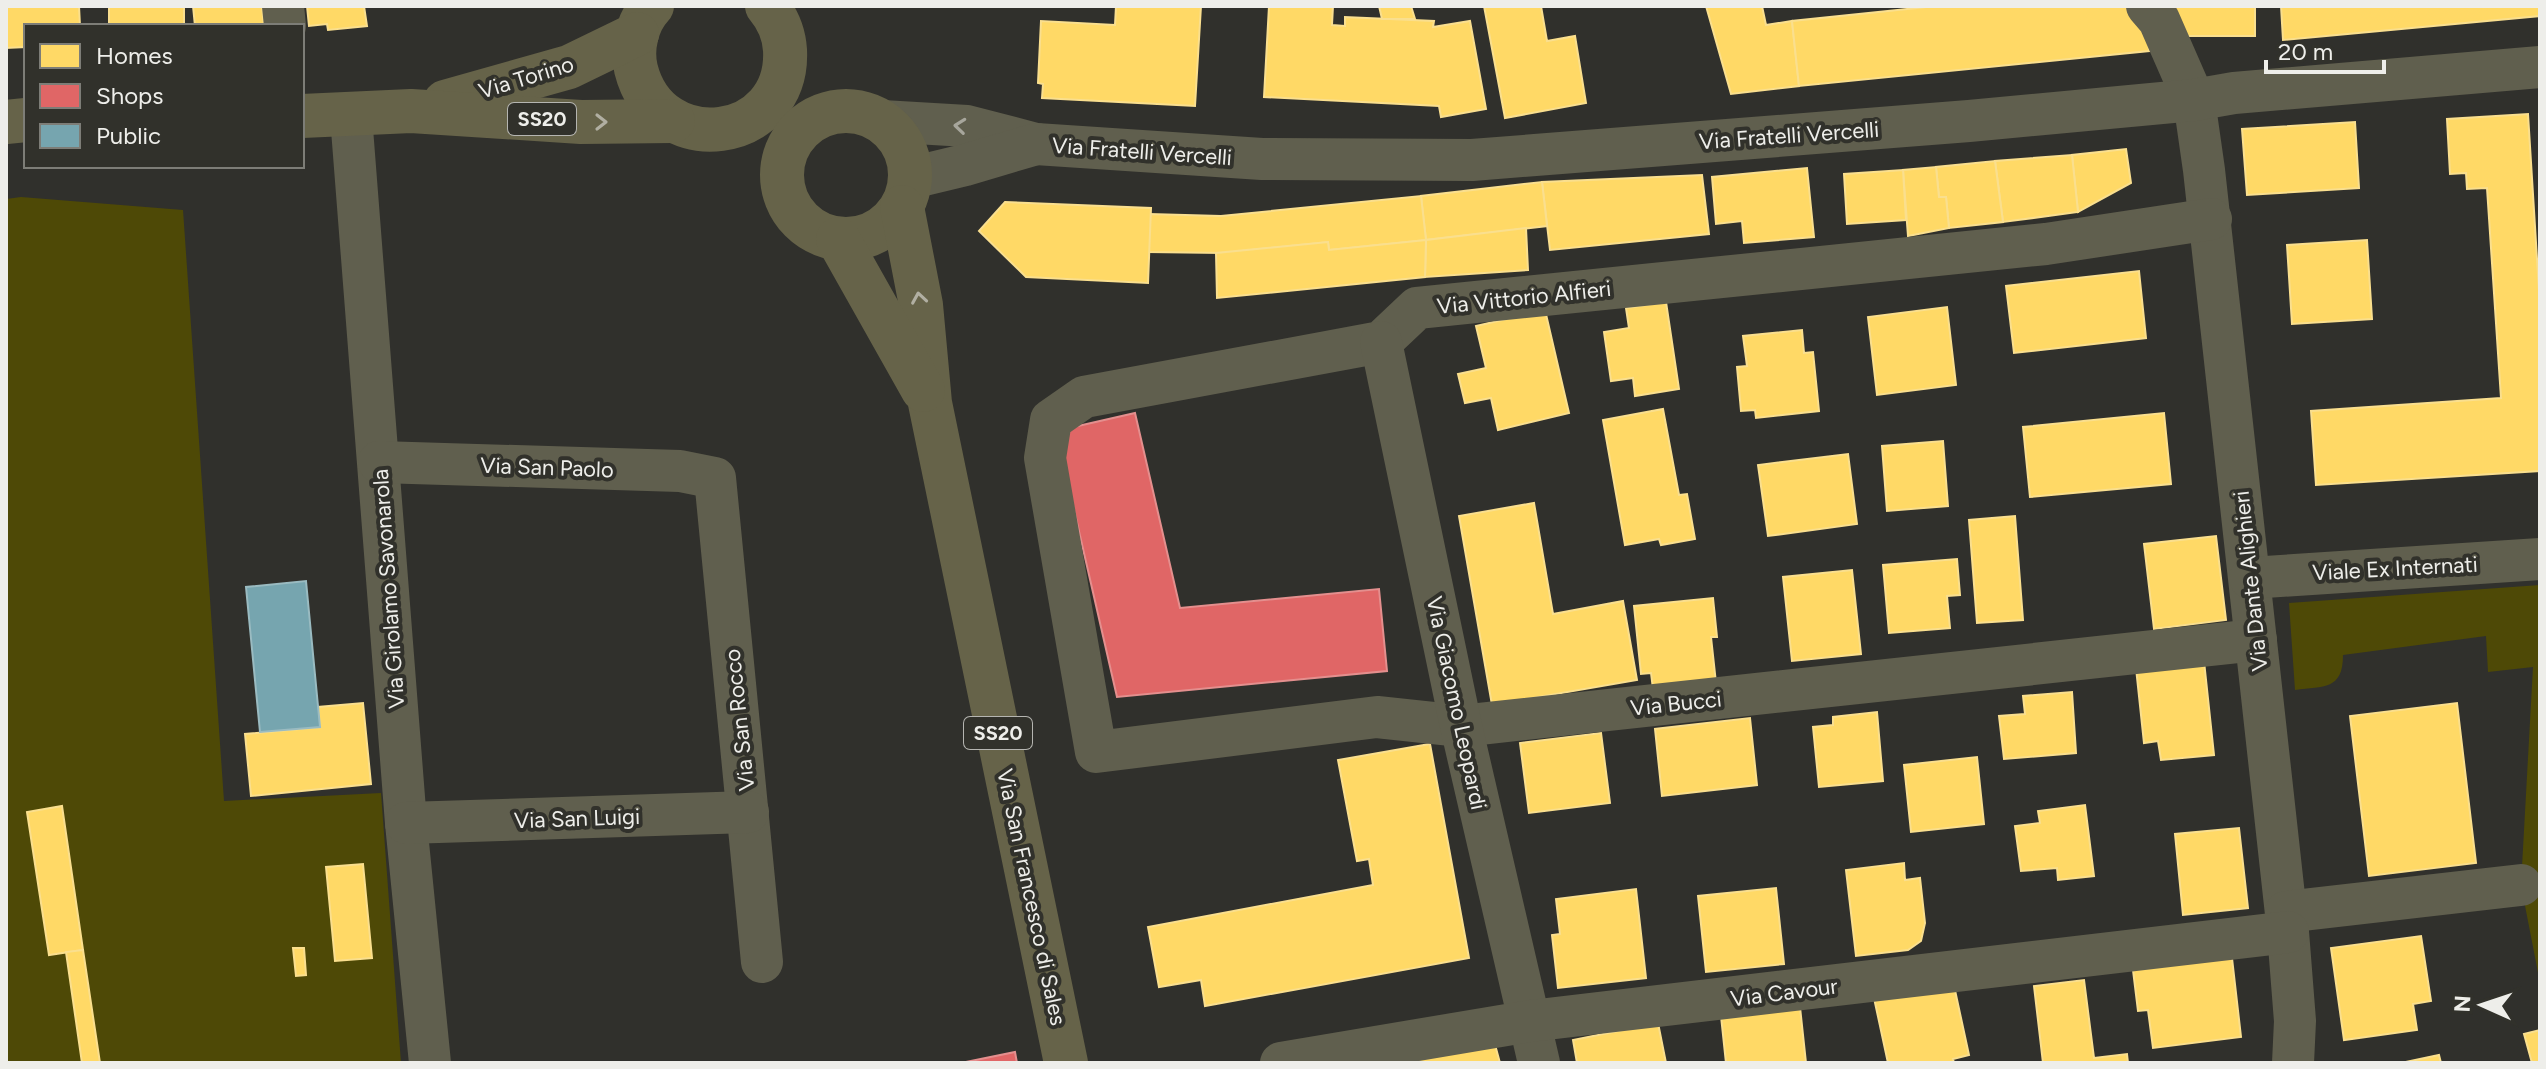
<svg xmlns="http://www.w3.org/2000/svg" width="2546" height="1069" viewBox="0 0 2546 1069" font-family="Figtree,sans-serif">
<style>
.green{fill:#4e4906}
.homes{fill:#ffd966;stroke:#fadf8e;stroke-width:2}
.shops{fill:#e06666;stroke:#e48f8e;stroke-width:2}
.public{fill:#76a5af;stroke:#9abbc1;stroke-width:2}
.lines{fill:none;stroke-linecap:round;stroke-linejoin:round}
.street{stroke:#605f4e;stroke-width:42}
.primary{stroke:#666349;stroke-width:44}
.oneway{stroke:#b1afa2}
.oneway2{stroke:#a7a69c}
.labels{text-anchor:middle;stroke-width:8;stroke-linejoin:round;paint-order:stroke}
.shield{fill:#31312b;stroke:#b5b5b1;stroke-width:2}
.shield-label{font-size:20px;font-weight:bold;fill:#eeeeea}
.street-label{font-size:22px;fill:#eeeeea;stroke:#31312b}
</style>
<rect width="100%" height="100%" fill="#30302c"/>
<!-- green -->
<g class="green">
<path d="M 21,197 L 183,210 L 224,801 L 381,793 L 401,1063 L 6,1063 L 6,199 Z"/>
<path d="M 2540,585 L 2540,983 L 2521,885 L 2533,667 L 2488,672 L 2486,636 L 2343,655 C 2343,690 2324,686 2295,690 L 2289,603 Z"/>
</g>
<!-- homes -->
<g class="homes">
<path d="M 6,6 L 79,6 L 80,26 L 26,26 L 26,47 L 6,48 Z"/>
<rect x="109" y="6" width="75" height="20"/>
<path d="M 193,6 L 262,6 L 264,26 L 195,26 Z"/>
<path d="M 307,6 L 364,6 L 367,26 L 328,30 L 327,24 L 309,26 Z"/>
<path d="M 1116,6 L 1201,6 L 1195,106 L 1042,98 L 1043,84 L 1038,83 L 1041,21 L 1115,25 Z"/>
<path d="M 1269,6 L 1333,6 L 1332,25 L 1345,26 L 1345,17 L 1434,21 L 1433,27 L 1470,21 L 1486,109 L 1441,117 L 1439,106 L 1264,97 Z"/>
<path d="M 1379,6 L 1411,6 L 1415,19 L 1382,19 Z"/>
<path d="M 1484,6 L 1541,6 L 1547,41 L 1575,36 L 1586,103 L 1505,118 Z"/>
<path d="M 1706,6 L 1762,6 L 1766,25 L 1792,21 L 1799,86 L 1731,94 Z"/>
<path d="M 1936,6 L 2136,6 L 2147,20 L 2149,51 L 1799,86 L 1792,21 Z"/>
<path d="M 2157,6 L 2255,6 L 2255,36 L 2173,36 Z"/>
<path d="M 2281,6 L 2540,6 L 2540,16 L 2283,40 Z"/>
<path d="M 2528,114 L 2540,307 L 2540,471 L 2316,485 L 2311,411 L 2501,398 L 2487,188 L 2467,189 L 2466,173 L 2450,174 L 2447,119 Z"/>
<path d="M 2355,122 L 2359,188 L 2247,195 L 2242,129 Z"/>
<path d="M 2126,149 L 2131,183 L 2078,212 L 2072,155 Z"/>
<path d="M 2072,155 L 2078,212 L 2003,222 L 1995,161 Z"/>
<path d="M 1995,161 L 2003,222 L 1949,228 L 1946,197 L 1939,197 L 1936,167 Z"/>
<path d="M 1936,167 L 1939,197 L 1946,197 L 1949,228 L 1908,236 L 1903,170 Z"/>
<path d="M 1807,168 L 1814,237 L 1744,243 L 1742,221 L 1716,224 L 1712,177 Z"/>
<path d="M 1903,170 L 1906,220 L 1847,224 L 1844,174 Z"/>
<path d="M 1702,175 L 1709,234 L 1550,250 L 1542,182 Z"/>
<path d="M 1542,182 L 1547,226 L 1426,240 L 1421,196 Z"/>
<path d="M 1421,196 L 1426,240 L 1329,250 L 1328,242 L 1223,253 L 1148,252 L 1150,214 L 1221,216 Z"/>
<path d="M 1005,202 L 1151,208 L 1148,283 L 1026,277 L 979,231 Z"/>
<path d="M 1526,228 L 1528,270 L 1425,277 L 1426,240 Z"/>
<path d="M 1426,240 L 1425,277 L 1217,298 L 1216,253 L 1328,242 L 1329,250 Z"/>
<path d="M 2367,240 L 2372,319 L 2292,324 L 2287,245 Z"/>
<path d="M 2139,271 L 2146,338 L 2014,353 L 2006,286 Z"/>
<path d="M 1666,302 L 1679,389 L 1635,396 L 1633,378 L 1611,381 L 1604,332 L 1629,328 L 1626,308 Z"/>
<path d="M 1947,307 L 1956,385 L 1877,395 L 1868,317 Z"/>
<path d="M 1545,310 L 1569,413 L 1498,430 L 1491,398 L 1465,403 L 1458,374 L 1486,368 L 1476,326 Z"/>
<path d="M 1802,330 L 1804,353 L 1813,352 L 1819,411 L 1756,418 L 1755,410 L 1741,411 L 1737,367 L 1747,366 L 1743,336 Z"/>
<path d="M 1663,409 L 1679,495 L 1687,494 L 1695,539 L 1661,545 L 1659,539 L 1625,545 L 1603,420 Z"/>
<path d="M 2164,413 L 2171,484 L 2030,497 L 2023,427 Z"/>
<path d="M 1943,441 L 1948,506 L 1887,511 L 1882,446 Z"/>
<path d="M 1848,454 L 1857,524 L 1768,536 L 1758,465 Z"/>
<path d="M 1534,503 L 1553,614 L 1623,601 L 1637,680 L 1492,705 L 1459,516 Z"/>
<path d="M 2015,516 L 2023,620 L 1977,623 L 1969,520 Z"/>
<path d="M 2216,536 L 2226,620 L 2154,629 L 2144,544 Z"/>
<path d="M 1957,559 L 1960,595 L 1947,596 L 1950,628 L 1889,633 L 1883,565 Z"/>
<path d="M 1852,570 L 1861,654 L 1792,661 L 1783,577 Z"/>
<path d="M 1713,598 L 1717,637 L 1711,637 L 1716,683 L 1653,689 L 1651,673 L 1641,674 L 1634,606 Z"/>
<path d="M 2204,661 L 2214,755 L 2161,760 L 2158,741 L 2144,743 L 2136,668 Z"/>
<path d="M 2072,692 L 2076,753 L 2004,759 L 1999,716 L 2025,714 L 2023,696 Z"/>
<path d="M 363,703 L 371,784 L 251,796 L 245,734 L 320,727 L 318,707 Z"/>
<path d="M 2457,703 L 2476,863 L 2369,876 L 2350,716 Z"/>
<path d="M 1877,712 L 1883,781 L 1819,787 L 1813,727 L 1833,725 L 1833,717 Z"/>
<path d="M 1750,718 L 1757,785 L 1662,796 L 1655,729 Z"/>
<path d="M 1601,733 L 1610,803 L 1529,813 L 1520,743 Z"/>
<path d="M 1430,744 L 1469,958 L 1205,1006 L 1201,980 L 1159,987 L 1148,927 L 1373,885 L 1369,859 L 1357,861 L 1338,760 Z"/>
<path d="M 1977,757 L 1984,824 L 1911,832 L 1904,765 Z"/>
<path d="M 2085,805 L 2094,876 L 2058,880 L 2057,868 L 2021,871 L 2015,826 L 2040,823 L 2038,811 Z"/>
<path d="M 62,806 L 83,950 L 49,955 L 27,812 Z"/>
<path d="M 2239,828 L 2248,908 L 2183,915 L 2175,834 Z"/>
<path d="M 1904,863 L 1905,880 L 1920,878 L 1925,923 L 1921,941 L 1908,950 L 1856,956 L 1846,870 Z"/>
<path d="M 363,864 L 372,958 L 335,961 L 326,867 Z"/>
<path d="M 1776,888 L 1784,964 L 1706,972 L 1698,896 Z"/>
<path d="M 1636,889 L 1646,978 L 1558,988 L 1552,935 L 1560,934 L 1556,899 Z"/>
<path d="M 2421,936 L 2431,1001 L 2413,1004 L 2417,1030 L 2344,1040 L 2331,948 Z"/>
<path d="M 293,948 L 304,948 L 306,975 L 296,976 Z"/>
<path d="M 83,950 L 100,1063 L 82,1063 L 66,952 Z"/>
<path d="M 2232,958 L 2241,1037 L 2153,1048 L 2148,1010 L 2138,1011 L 2133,970 Z"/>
<path d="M 2084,980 L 2094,1058 L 2127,1054 L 2128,1063 L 2043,1063 L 2034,986 Z"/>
<path d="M 1953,981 L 1969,1055 L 1953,1059 L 1954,1063 L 1888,1063 L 1874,998 Z"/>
<path d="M 1800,1007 L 1806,1063 L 1726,1063 L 1721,1016 Z"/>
<path d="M 1658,1023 L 1666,1063 L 1577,1063 L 1573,1040 Z"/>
<path d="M 2540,1030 L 2540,1063 L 2532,1063 L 2524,1034 Z"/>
<path d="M 1494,1041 L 1500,1063 L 1382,1063 Z"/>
<path d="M 2439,1055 L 2441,1063 L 2401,1063 Z"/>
</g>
<!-- shops -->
<g class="shops">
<path d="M 1135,413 L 1180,608 L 1379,589 L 1387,671 L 1117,697 L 1056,431 Z"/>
<path d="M 1015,1052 L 1017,1063 L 961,1063 Z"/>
</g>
<!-- public -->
<path class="public" d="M 306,581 L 320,727 L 260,732 L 246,587 Z"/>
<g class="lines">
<!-- street -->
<g class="street">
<path d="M 283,6 L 285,26"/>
<path d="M 2147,6 L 2159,20 L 2194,100 L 2204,170 L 2288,932 L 2295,1021 L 2293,1063"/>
<path d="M 351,116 L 406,823 L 430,1063"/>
<path d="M 882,121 L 967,126 L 1036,144 L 1262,159 L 1472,160 L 1969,121 L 2194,100 L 2234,93 L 2540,67"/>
<path d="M 911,178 L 965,165 L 1036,144"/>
<path d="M 2211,219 L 2046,244 L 1417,308 L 1381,342 L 1084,397 L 1051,420 L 1045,458 L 1096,752 L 1377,717 L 1461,726 L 2256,640"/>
<path d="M 1381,342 L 1461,726 L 1539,1063"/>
<path d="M 379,462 L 680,471 L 715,478 L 762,962"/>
<path d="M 2250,578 L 2540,559"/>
<path d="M 406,823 L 748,812"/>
<path d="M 2286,912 L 2521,885"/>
<path d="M 1281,1063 L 1530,1021 L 2288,932"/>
</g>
<!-- primary -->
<g class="primary">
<path d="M 652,6 C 637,22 631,48 636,69 C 659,161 790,143 785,50 C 784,34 778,19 767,6"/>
<path d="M 445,102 L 569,67 L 637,34"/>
<circle cx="846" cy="175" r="64"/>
<path d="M 302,116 L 411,111 L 581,122 L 673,121"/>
<path d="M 6,122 L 26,120"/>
<path d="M 902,207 L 921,305 L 930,403 L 1066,1063"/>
<path d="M 838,239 L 923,390"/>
</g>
</g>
<!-- one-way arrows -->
<defs><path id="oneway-chevron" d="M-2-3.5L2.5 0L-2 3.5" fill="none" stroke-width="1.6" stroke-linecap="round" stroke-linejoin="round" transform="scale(2)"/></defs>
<g class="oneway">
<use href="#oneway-chevron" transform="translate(601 122)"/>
<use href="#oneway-chevron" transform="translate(919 298) rotate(-99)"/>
</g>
<use class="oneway2" href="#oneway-chevron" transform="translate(960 126) rotate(-174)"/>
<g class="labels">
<!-- shield labels -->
<g class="shield">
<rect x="508" y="103" width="68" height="32" rx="6"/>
<rect x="964" y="717" width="68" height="32" rx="6"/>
</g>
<g class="shield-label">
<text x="542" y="126">SS20</text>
<text x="998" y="740">SS20</text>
</g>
<!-- street labels -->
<g class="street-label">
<text transform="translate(526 77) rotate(-17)" y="8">Via Torino</text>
<text transform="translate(1789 135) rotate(-4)" y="8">Via Fratelli Vercelli</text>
<text transform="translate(1142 151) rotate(4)" y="8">Via Fratelli Vercelli</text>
<text transform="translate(1524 297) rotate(-6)" y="8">Via Vittorio Alfieri</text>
<text transform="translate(547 467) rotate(2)" y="8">Via San Paolo</text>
<text transform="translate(2395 568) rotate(-3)" y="8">Viale Ex Internati</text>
<text transform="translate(2250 581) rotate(-96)" y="8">Via Dante Alighieri</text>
<text transform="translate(388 589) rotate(-94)" y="8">Via Girolamo Savonarola</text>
<text transform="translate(1457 703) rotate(78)" y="8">Via Giacomo Leopardi</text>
<text transform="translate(1676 703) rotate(-6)" y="8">Via Bucci</text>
<text transform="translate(739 720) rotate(-96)" y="8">Via San Rocco</text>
<text transform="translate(577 818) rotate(-2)" y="8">Via San Luigi</text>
<text transform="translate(1032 897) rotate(78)" y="8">Via San Francesco di Sales</text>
<text transform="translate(1784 992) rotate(-7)" y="8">Via Cavour</text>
</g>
</g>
<!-- border -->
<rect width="2546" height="1069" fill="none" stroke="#eeeeea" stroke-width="16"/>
<!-- legend -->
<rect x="24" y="24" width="280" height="144" fill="#31312b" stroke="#7d7d77" stroke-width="2"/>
<rect x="40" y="44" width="40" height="24" fill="#ffd966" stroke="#7d7d77" stroke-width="2"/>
<text x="96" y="64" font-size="24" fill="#eeeeea">Homes</text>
<rect x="40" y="84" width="40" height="24" fill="#e06666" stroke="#7d7d77" stroke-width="2"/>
<text x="96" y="104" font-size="24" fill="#eeeeea">Shops</text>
<rect x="40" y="124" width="40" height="24" fill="#76a5af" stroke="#7d7d77" stroke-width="2"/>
<text x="96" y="144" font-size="24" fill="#eeeeea">Public</text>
<!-- north arrow -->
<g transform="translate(2482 1005) rotate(273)" stroke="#31312b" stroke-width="6" paint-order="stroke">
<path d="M0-6L14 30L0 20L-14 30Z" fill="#eeeeea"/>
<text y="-12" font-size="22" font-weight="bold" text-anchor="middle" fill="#eeeeea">N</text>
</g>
<!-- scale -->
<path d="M2266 60v12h118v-12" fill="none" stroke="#eeeeea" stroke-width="4"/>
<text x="2278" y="60" font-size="24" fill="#eeeeea" stroke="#31312b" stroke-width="6" paint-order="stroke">20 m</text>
</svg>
